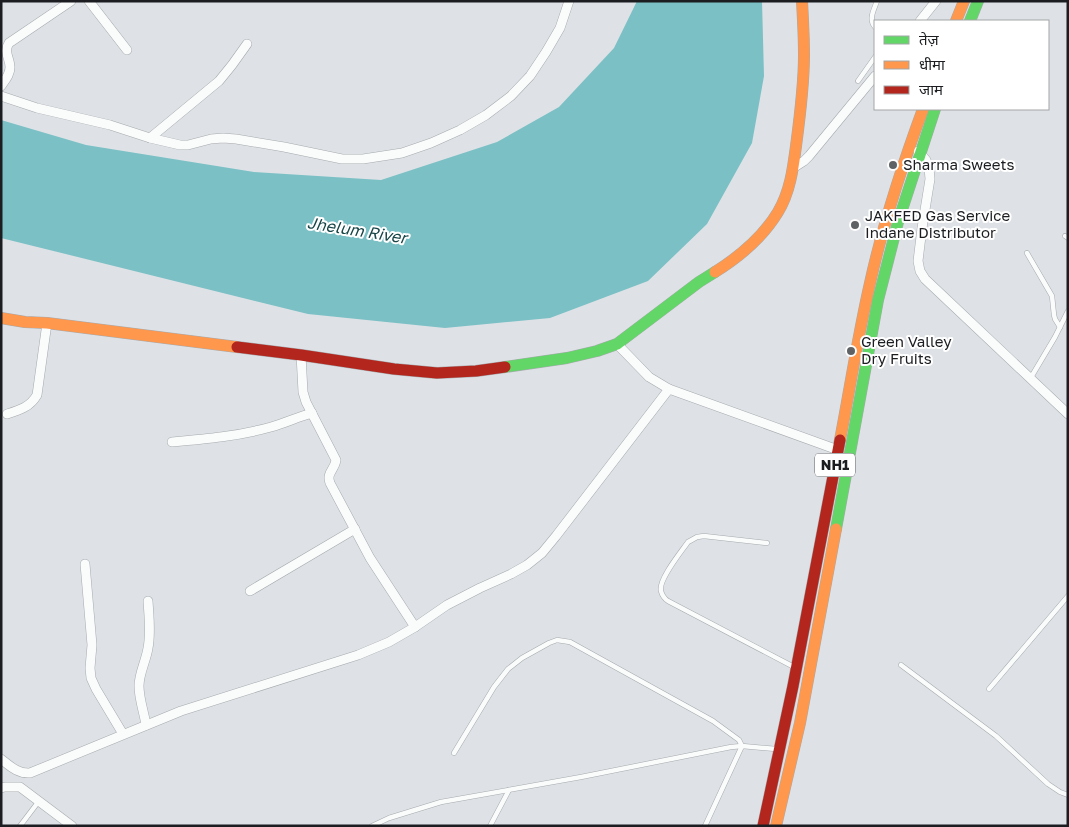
<svg xmlns="http://www.w3.org/2000/svg" width="1069" height="827" viewBox="0 0 1069 827" font-family="'Golos Text','Noto Sans Devanagari',sans-serif">
<style>
.water{fill:#7bc0c5}
.lines{fill:none;stroke-linecap:round;stroke-linejoin:round}
.lane-casing{stroke:#a6aaad;stroke-width:5.5}
.street-casing{stroke:#a6aaad;stroke-width:10}
.fast-casing{stroke:#a6aaad;stroke-width:12}
.slow-casing{stroke:#a6aaad;stroke-width:12}
.jam-casing{stroke:#a6aaad;stroke-width:12}
.lane{stroke:#fafbfb;stroke-width:4.5}
.street{stroke:#fafbfb;stroke-width:9}
.fast{stroke:#63d668;stroke-width:11}
.slow{stroke:#ff974d;stroke-width:11}
.jam{stroke:#b3261e;stroke-width:11}
.poi-dot{fill:#5f6265;stroke:#fff;stroke-width:2}
.labels{text-anchor:middle;stroke-width:4;stroke-linejoin:round;paint-order:stroke}
.shield{fill:#fff;stroke:#5f6163;stroke-width:1}
.shield-label{font-size:14px;font-weight:bold;fill:#1b1d20}
.poi-label{font-size:15px;fill:#1b1d20;stroke:#fff;text-anchor:start}
.water-label{font-size:16px;font-style:italic;fill:#184547;stroke:#fff}
</style>
<rect width="100%" height="100%" fill="#dee2e6"/>
<!-- water -->
<path class="water" d="M 637,1 L 762,1 L 764,76 L 752,143 L 707,224 L 648,281 L 550,318 L 445,328 L 308,314 L 1,238 L 1,120 L 86,145 L 254,172 L 381,180 L 497,142 L 559,107 L 614,48 Z"/>
<g class="lines">
<defs>
<g id="lane">
<path d="M 875,27 C 868,19 874,10 877,1"/>
<path d="M 858,81 L 875,57"/>
<path d="M 1065,236 L 1068,238"/>
<path d="M 1027,253 L 1052,296 L 1054,315 L 1055,319 L 1060,327"/>
<path d="M 1030,379 L 1055,337 L 1068,311"/>
<path d="M 767,543 L 704,536 L 697,537 L 688,542 C 681,552 658,580 661,591 C 662,595 665,599 668,601 L 794,667"/>
<path d="M 901,665 L 996,736 L 1048,784 L 1060,792 L 1068,795"/>
<path d="M 989,689 L 1068,596"/>
<path d="M 454,753 L 494,687 L 508,669 L 522,658 L 549,643 L 557,640 L 570,642 L 713,721 L 739,740 L 742,746 L 705,826"/>
<path d="M 20,826 L 39,801"/>
<path d="M 372,826 L 389,818 L 441,802 L 581,777 L 731,747 L 742,746 L 776,749"/>
<path d="M 490,826 L 509,790"/>
</g>
<g id="street">
<path d="M 89,1 L 127,50"/>
<path d="M 920,21 L 936,1"/>
<path d="M 1,86 C 5,80 10,75 10,67 C 10,58 3,52 9,43 L 71,1"/>
<path d="M 1,96 L 37,108 L 110,125 L 150,138 L 180,145 L 188,145 L 211,139 L 223,138 L 236,139 L 284,147 L 342,159 L 363,159 L 402,153 L 431,143 L 460,130 L 486,115 L 511,96 L 530,76 L 546,52 L 560,28 L 569,1"/>
<path d="M 150,138 L 219,81 L 232,65 L 247,44"/>
<path d="M 918,151 L 926,160 L 929,168 L 930,179 L 922,228 L 918,261 L 920,271 L 925,279 L 1068,414"/>
<path d="M 793,168 L 804,161 L 809,156 L 875,76"/>
<path d="M 617,344 L 649,377 L 669,389 L 838,450"/>
<path d="M 301,355 L 303,392 L 306,402 L 336,460 C 335,469 326,473 330,483 L 370,558 L 415,627"/>
<path d="M 7,414 C 20,410 30,407 37,395 L 47,323"/>
<path d="M 172,442 C 206,439 239,436 271,427 C 285,423 298,417 312,413"/>
<path d="M 85,564 L 92,645 L 90,668 L 91,678 L 96,689 L 123,734"/>
<path d="M 250,591 L 355,529"/>
<path d="M 146,725 C 144,712 139,699 139,686 C 139,673 146,661 148,648 C 151,633 149,617 148,601"/>
<path d="M 1,759 C 10,766 18,774 30,773 L 181,711 L 358,655 L 389,642 L 415,627 L 447,605 L 480,588 L 511,574 L 527,565 L 542,553 L 556,536 L 669,389"/>
<path d="M 1,788 L 5,787 L 20,787 L 72,826"/>
</g>
<g id="fast">
<path d="M 970,21 L 978,1"/>
<path d="M 505,367 L 567,358 L 597,351 L 617,344 L 699,282 L 715,272"/>
<path d="M 836,529 L 878,300 L 898,222 L 935,109"/>
</g>
<g id="slow">
<path d="M 956,21 L 964,1"/>
<path d="M 715,272 C 739,257 763,237 778,212 C 790,192 793,169 796,146 C 800,116 804,85 804,55 C 804,37 803,19 802,1"/>
<path d="M 1,318 L 25,322 L 47,323 L 237,347"/>
<path d="M 840,440 C 850,388 858,335 870,283 C 883,224 902,166 923,109"/>
<path d="M 776,826 L 800,723 L 836,529"/>
</g>
<g id="jam">
<path d="M 237,347 L 301,355 L 394,369 L 437,373 L 476,371 L 505,367"/>
<path d="M 763,826 L 793,686 L 840,440"/>
</g>
</defs>
<!-- lane casing -->
<use href="#lane" class="lane-casing"/>
<!-- street casing -->
<use href="#street" class="street-casing"/>
<!-- fast casing -->
<use href="#fast" class="fast-casing"/>
<!-- slow casing -->
<use href="#slow" class="slow-casing"/>
<!-- jam casing -->
<use href="#jam" class="jam-casing"/>
<!-- lane -->
<use href="#lane" class="lane"/>
<!-- street -->
<use href="#street" class="street"/>
<!-- fast -->
<use href="#fast" class="fast"/>
<!-- slow -->
<use href="#slow" class="slow"/>
<!-- jam -->
<use href="#jam" class="jam"/>
</g>
<!-- markers -->
<g class="poi-dot">
<circle cx="893" cy="165" r="5"/>
<circle cx="855" cy="225" r="5"/>
<circle cx="851" cy="351" r="5"/>
</g>
<g class="labels">
<!-- shield labels -->
<rect class="shield" x="815" y="453.5" width="40" height="23" rx="4"/>
<g class="shield-label">
<text x="835" y="470">NH1</text>
</g>
<!-- poi labels -->
<g class="poi-label">
<text x="903" y="170">Sharma Sweets</text>
<text x="865" y="221">JAKFED Gas Service<tspan x="865" dy="17">Indane Distributor</tspan></text>
<text x="861" y="347">Green Valley<tspan x="861" dy="17">Dry Fruits</tspan></text>
</g>
<!-- water labels -->
<g class="water-label">
<text transform="translate(357 230) rotate(9)" y="6">Jhelum River</text>
</g>
</g>
<!-- border -->
<rect width="1069" height="827" fill="none" stroke="#1b1d20" stroke-width="5"/>
<!-- legend -->
<rect x="874" y="20" width="175" height="90" fill="#ffffff" stroke="#a4a5a6"/>
<rect x="884" y="36" width="25" height="8" fill="#63d668" stroke="#a4a5a6"/>
<text x="919" y="45" font-size="15" fill="#1b1d20">तेज़</text>
<rect x="884" y="61" width="25" height="8" fill="#ff974d" stroke="#a4a5a6"/>
<text x="919" y="70" font-size="15" fill="#1b1d20">धीमा</text>
<rect x="884" y="86" width="25" height="8" fill="#b3261e" stroke="#a4a5a6"/>
<text x="919" y="95" font-size="15" fill="#1b1d20">जाम</text>
</svg>
